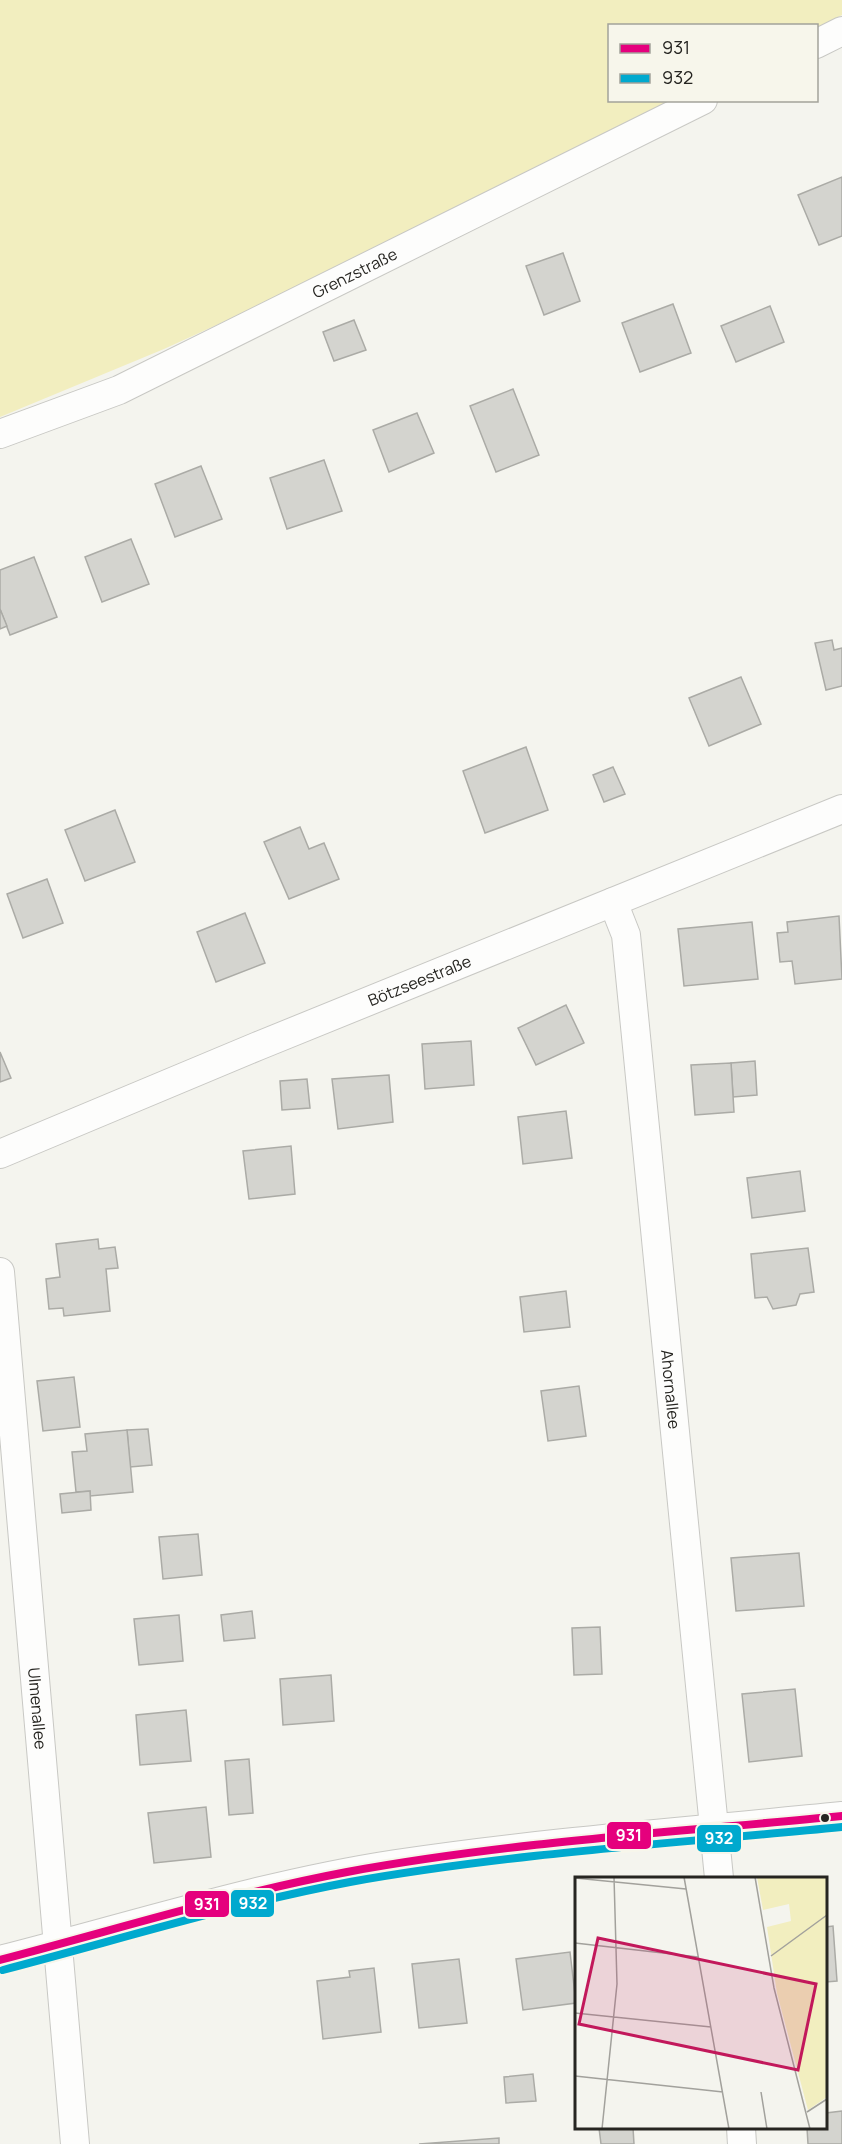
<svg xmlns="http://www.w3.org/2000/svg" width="842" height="2144" viewBox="0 0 842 2144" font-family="Manrope,sans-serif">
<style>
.green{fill:#f2eebf}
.building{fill:#d4d4cf;stroke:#ababa6;stroke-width:1.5}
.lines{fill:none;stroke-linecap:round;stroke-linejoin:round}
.street-casing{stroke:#c8c8c4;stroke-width:30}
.street{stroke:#fdfdfc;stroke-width:28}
.bus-1-casing{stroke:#f7f6eb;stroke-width:12}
.bus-2-casing{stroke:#f7f6eb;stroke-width:12}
.bus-1{stroke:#e5007d;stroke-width:8}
.bus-2{stroke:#00a9ce;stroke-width:8}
.bus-dot{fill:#262521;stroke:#f7f6eb;stroke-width:2}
.labels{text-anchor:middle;stroke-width:5;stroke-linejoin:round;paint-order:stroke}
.street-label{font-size:16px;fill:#262521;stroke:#f7f6eb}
.inset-road{fill:none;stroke:#a2a19c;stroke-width:1.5}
.view{fill:#c2185b;fill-opacity:0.15;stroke:#c2185b;stroke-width:3}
.inset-edge{fill:none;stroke:#262521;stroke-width:3}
.line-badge{stroke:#f7f6eb;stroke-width:2}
.badge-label{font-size:16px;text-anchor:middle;font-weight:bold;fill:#fff}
</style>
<rect width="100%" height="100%" fill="#f4f4ee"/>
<!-- green -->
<path class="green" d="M 0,0 L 842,0 L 842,15 L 817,28 L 816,26 L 610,26 L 610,100 L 670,101 L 309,283 L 164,349 L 0,417 Z"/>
<!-- building -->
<g class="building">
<path d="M 842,177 L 842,236 L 819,245 L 798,195 Z"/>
<path d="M 563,253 L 580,301 L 544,315 L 526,266 Z"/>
<path d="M 673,304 L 691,353 L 640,372 L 622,323 Z"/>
<path d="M 770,306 L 784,342 L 736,362 L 721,326 Z"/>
<path d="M 354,320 L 366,350 L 334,361 L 323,332 Z"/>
<path d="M 513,389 L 539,455 L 496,472 L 470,406 Z"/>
<path d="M 417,413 L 434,453 L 389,472 L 373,430 Z"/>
<path d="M 324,460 L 342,511 L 287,529 L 270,478 Z"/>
<path d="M 201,466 L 222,519 L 175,537 L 155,484 Z"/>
<path d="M 131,539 L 149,584 L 102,602 L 85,557 Z"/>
<path d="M 34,557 L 57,617 L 10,635 L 0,609 L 0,570 Z"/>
<path d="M 0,609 L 7,626 L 0,629 Z"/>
<path d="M 832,640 L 834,650 L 842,648 L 842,686 L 826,690 L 815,643 Z"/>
<path d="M 741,677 L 761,724 L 709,746 L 689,698 Z"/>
<path d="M 526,747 L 548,810 L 485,833 L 463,771 Z"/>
<path d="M 613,767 L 625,794 L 604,802 L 593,775 Z"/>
<path d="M 115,810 L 135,862 L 85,881 L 65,830 Z"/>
<path d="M 300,827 L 309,849 L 324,843 L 339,879 L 289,899 L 264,842 Z"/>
<path d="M 47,879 L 63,923 L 23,938 L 7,894 Z"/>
<path d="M 245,913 L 265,963 L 216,982 L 197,932 Z"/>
<path d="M 839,916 L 842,979 L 795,984 L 792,961 L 780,962 L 777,933 L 788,932 L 787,922 Z"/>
<path d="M 752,922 L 758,979 L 684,986 L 678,929 Z"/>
<path d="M 566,1005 L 584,1043 L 536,1065 L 518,1028 Z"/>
<path d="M 471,1041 L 474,1085 L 425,1089 L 422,1044 Z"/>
<path d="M 0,1052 L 11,1078 L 0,1082 Z"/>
<path d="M 755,1061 L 757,1095 L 733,1097 L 731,1063 Z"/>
<path d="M 731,1063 L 734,1112 L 695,1115 L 691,1065 Z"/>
<path d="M 389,1075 L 393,1122 L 338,1129 L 332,1079 Z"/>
<path d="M 307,1079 L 310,1108 L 282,1110 L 280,1081 Z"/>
<path d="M 566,1111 L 572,1158 L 523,1164 L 518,1117 Z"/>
<path d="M 291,1146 L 295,1194 L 249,1199 L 243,1151 Z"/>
<path d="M 800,1171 L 805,1211 L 752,1218 L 747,1178 Z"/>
<path d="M 98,1239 L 99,1249 L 115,1247 L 118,1268 L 106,1269 L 110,1311 L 64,1316 L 63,1308 L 49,1309 L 46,1279 L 60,1277 L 56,1244 Z"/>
<path d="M 808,1248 L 814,1292 L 800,1294 L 796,1305 L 773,1309 L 767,1297 L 755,1298 L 751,1254 Z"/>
<path d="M 566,1291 L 570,1327 L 524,1332 L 520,1297 Z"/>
<path d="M 74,1377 L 80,1427 L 43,1431 L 37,1381 Z"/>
<path d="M 579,1386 L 586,1436 L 548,1441 L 541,1391 Z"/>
<path d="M 148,1429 L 152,1465 L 130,1467 L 127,1430 Z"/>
<path d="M 127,1430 L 133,1492 L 90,1496 L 90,1491 L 76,1492 L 72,1452 L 87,1451 L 85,1434 Z"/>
<path d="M 90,1491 L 91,1510 L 62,1513 L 60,1494 Z"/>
<path d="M 198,1534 L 202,1575 L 163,1579 L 159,1537 Z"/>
<path d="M 799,1553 L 804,1606 L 736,1611 L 731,1558 Z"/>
<path d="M 252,1611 L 255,1638 L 224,1641 L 221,1615 Z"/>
<path d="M 179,1615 L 183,1661 L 139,1665 L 134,1619 Z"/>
<path d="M 600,1627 L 602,1674 L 574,1675 L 572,1628 Z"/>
<path d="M 331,1675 L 334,1721 L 283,1725 L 280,1679 Z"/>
<path d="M 795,1689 L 802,1756 L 749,1762 L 742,1694 Z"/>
<path d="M 186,1710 L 191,1761 L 140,1765 L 136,1715 Z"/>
<path d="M 249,1759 L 253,1813 L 229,1815 L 225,1761 Z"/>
<path d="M 206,1807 L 211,1857 L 154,1863 L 148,1813 Z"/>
<path d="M 833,1926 L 837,1981 L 826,1982 L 826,1927 Z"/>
<path d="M 570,1952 L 576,2003 L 523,2010 L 516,1959 Z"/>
<path d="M 459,1959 L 467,2023 L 419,2028 L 412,1964 Z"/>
<path d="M 374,1968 L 381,2032 L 323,2039 L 317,1981 L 350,1977 L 349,1971 Z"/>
<path d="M 533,2074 L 536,2101 L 506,2103 L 504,2077 Z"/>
<path d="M 842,2111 L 842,2144 L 808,2144 L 807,2128 L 826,2128 L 826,2113 Z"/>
<path d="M 599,2128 L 633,2128 L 634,2144 L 601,2144 Z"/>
<path d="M 499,2138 L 499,2144 L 419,2144 Z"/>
</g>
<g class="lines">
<defs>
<g id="street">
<path d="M 816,44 L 842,31"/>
<path id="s1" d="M 0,434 L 119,390 L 703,100"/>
<path id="s2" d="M 613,902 L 626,935 L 719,1878"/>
<path id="s3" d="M 0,1154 L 258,1046 L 842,809"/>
<path id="s4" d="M 0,1272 L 75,2144"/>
<path d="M 0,1960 C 130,1927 264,1884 396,1864 C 544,1842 693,1831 842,1816"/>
<path d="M 741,2128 L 742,2144"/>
</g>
</defs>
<!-- street casing -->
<use href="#street" class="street-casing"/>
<!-- street -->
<use href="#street" class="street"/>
<defs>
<path id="bus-1" d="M 0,1960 C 115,1930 230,1894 347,1872 C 510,1842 677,1832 842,1816"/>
<path id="bus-2" d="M 3,1970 C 118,1940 233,1904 350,1882 C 513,1853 678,1843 842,1827"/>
</defs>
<!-- bus-1 casing -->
<use href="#bus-1" class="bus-1-casing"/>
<!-- bus-2 casing -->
<use href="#bus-2" class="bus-2-casing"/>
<!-- bus-1 -->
<use href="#bus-1" class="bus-1"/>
<!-- bus-2 -->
<use href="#bus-2" class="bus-2"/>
</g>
<!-- markers -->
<circle class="bus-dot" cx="825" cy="1818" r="5"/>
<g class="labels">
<!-- street labels -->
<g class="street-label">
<text dy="6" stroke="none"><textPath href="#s1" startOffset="390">Grenzstraße</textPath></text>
<text dy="6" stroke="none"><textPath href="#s3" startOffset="454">Bötzseestraße</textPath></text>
<text dy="6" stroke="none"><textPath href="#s2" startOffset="492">Ahornallee</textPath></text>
<text dy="6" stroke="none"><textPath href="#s4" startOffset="438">Ulmenallee</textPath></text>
</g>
</g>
<!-- overview -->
<g transform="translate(575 1877)">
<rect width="252" height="252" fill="#f4f4ee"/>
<path d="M 182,0 L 252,0 L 252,220 L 233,233 L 202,116 L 192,50 L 216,44 L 214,27 L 188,33 Z" fill="#f2eebf"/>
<path class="inset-road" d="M 109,0 L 154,252M 180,0 L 199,111 L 235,252M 0,1 L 111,12M 0,66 L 123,80M 196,79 L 252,38M 0,136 L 136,150M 0,199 L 148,215M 186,215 L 192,252M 232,235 L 252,222M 27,252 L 42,107 L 39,0"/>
<path class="view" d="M 23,61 L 241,107 L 223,193 L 4,147 Z"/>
<rect width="252" height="252" class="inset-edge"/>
</g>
<g class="line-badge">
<rect x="606" y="1821" width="46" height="29" rx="6" fill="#e5007d"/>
<rect x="696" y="1824" width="46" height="29" rx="6" fill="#00a9ce"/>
<rect x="230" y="1889" width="45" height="29" rx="6" fill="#00a9ce"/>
<rect x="184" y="1890" width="46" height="28" rx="6" fill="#e5007d"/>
</g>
<g class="badge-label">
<text x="629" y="1841">931</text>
<text x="719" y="1844">932</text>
<text x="253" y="1909">932</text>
<text x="207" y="1910">931</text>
</g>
<!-- legend -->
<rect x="608" y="24" width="210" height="78" fill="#f7f6eb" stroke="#a3a29a" stroke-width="1.5"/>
<rect x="620" y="44" width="30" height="9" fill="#e5007d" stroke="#a3a29a" stroke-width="1.5"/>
<text x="662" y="54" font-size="18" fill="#262521">931</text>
<rect x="620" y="74" width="30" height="9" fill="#00a9ce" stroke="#a3a29a" stroke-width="1.5"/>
<text x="662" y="84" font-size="18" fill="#262521">932</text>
</svg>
